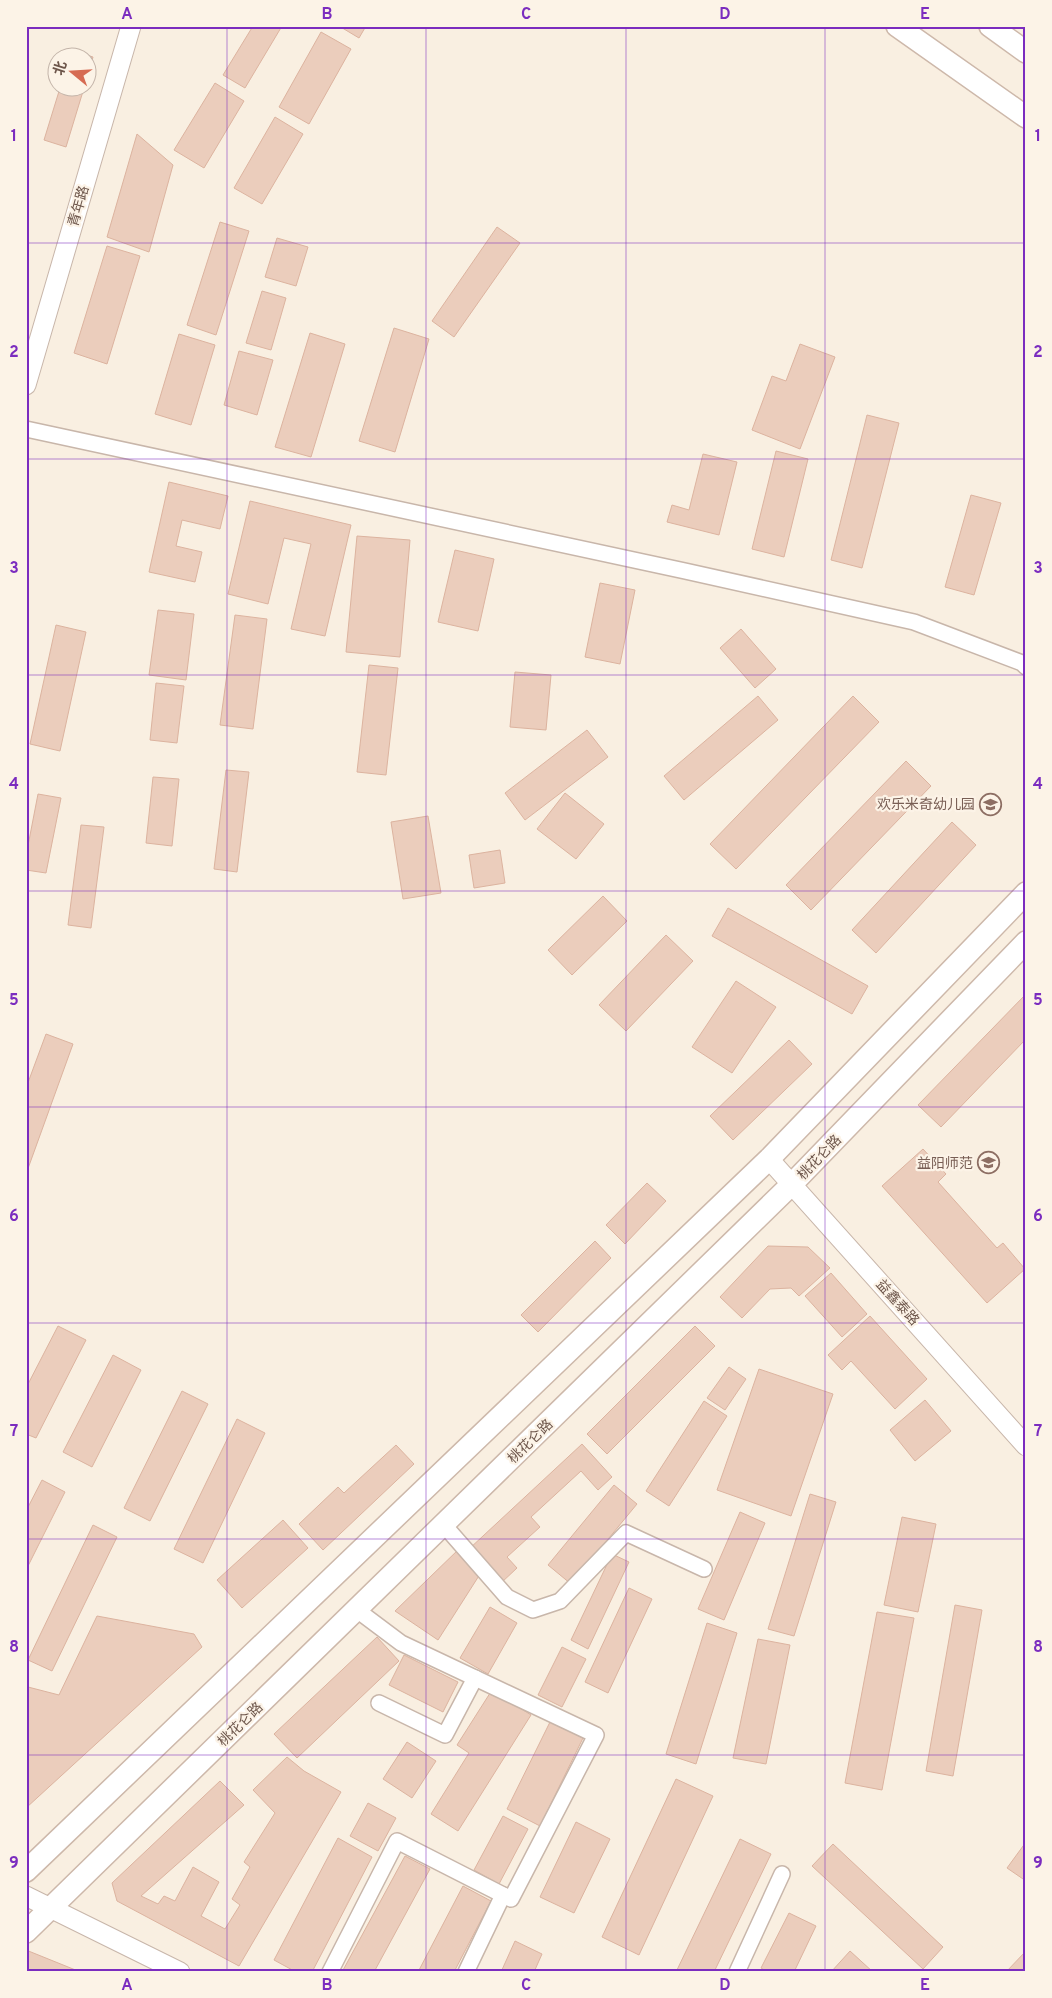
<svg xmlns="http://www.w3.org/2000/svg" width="1052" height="1998" viewBox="0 0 1052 1998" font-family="Overpass,'Noto Sans SC',sans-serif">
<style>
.building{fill:#ebcdbc;stroke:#dcb39f}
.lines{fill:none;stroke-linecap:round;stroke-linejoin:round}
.minor-casing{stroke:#c8b6aa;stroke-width:18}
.tertiary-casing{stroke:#c8b6aa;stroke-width:21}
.secondary-casing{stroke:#cdb8aa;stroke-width:24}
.minor{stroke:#fff;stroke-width:15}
.tertiary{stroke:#fff;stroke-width:19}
.secondary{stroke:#fff;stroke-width:21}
.grid{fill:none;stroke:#7b2cbf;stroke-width:1;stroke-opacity:0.55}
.labels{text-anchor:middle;stroke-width:4.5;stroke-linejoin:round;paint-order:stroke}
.street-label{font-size:14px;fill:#6d564b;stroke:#fcf3e7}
.education-label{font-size:14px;fill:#785e54;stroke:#fcf3e7;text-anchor:end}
.neatline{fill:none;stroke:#7b2cbf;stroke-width:2}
.grid-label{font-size:16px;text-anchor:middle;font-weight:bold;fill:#7b2cbf}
</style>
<rect width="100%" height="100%" fill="#f9efe1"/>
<!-- building -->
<g class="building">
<path d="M 253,26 L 282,26 L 245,88 L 223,75 Z"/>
<path d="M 339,26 L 366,26 L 359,38 Z"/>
<path d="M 321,32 L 351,49 L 309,124 L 279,107 Z"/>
<path d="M 71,50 L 93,57 L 88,75 L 88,58 L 69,58 Z"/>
<path d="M 215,83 L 244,101 L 204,168 L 174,150 Z"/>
<path d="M 60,88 L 84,88 L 66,147 L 44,140 Z"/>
<path d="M 275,117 L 303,134 L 262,204 L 234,188 Z"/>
<path d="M 137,134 L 173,165 L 149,252 L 107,237 Z"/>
<path d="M 220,222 L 249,231 L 216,335 L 187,325 Z"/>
<path d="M 497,227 L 520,243 L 454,337 L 432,321 Z"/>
<path d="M 277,238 L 308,247 L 296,286 L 265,277 Z"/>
<path d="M 107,246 L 140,256 L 107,364 L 74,353 Z"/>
<path d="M 262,291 L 286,298 L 271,350 L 246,343 Z"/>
<path d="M 394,328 L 429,339 L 395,452 L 359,441 Z"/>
<path d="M 310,333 L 345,344 L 311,457 L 275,447 Z"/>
<path d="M 179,334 L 215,345 L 191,425 L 155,414 Z"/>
<path d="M 800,344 L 835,357 L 800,449 L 752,430 L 772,376 L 786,381 Z"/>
<path d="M 239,351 L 273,360 L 257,415 L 224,405 Z"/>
<path d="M 867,415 L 899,423 L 862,568 L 831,560 Z"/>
<path d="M 776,451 L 808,459 L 784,557 L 752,549 Z"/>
<path d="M 703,454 L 737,462 L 719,535 L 667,522 L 672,505 L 689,510 Z"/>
<path d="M 169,482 L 228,496 L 220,529 L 182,520 L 176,546 L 202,552 L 195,582 L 149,572 Z"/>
<path d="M 971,495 L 1001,503 L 974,595 L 945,587 Z"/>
<path d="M 250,501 L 351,525 L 325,636 L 291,629 L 311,544 L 284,538 L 268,604 L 228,594 Z"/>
<path d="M 357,536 L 410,540 L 400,657 L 346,652 Z"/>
<path d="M 455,550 L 494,559 L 478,631 L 438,622 Z"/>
<path d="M 600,583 L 635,590 L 620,664 L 585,657 Z"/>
<path d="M 158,610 L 194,614 L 186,680 L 149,675 Z"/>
<path d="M 235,615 L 267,619 L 253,729 L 220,725 Z"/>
<path d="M 56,625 L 86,632 L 60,751 L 30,744 Z"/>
<path d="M 741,629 L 776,669 L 755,688 L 720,648 Z"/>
<path d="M 369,665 L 398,668 L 386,775 L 357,772 Z"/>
<path d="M 515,672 L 551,675 L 546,730 L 510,727 Z"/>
<path d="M 156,683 L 184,686 L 177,743 L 150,740 Z"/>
<path d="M 758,696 L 778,720 L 684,800 L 664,776 Z"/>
<path d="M 853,696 L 879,722 L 736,869 L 710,844 Z"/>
<path d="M 587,730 L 608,757 L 525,820 L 505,793 Z"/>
<path d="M 906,761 L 931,786 L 811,910 L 786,885 Z"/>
<path d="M 226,770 L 249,772 L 237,872 L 214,869 Z"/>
<path d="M 153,777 L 179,779 L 172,846 L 146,843 Z"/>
<path d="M 565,793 L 604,824 L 576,859 L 537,829 Z"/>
<path d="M 38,794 L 61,798 L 46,873 L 26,870 L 26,856 Z"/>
<path d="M 428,816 L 441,893 L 403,899 L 391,822 Z"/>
<path d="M 952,822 L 976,845 L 876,953 L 852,930 Z"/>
<path d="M 81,825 L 104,827 L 91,928 L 68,925 Z"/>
<path d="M 500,850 L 505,883 L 474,888 L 469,855 Z"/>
<path d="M 603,896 L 627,921 L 572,975 L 548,950 Z"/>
<path d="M 728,908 L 868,986 L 852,1014 L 712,936 Z"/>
<path d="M 666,935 L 693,961 L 626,1031 L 599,1005 Z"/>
<path d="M 736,981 L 776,1007 L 732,1073 L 692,1047 Z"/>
<path d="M 1026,994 L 1026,1039 L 941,1127 L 918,1105 Z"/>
<path d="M 46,1034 L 73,1044 L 26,1174 L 26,1088 Z"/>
<path d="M 789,1040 L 812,1064 L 733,1140 L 710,1116 Z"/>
<path d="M 923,1149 L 946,1174 L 938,1182 L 997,1248 L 1003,1243 L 1025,1269 L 987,1303 L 882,1186 Z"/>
<path d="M 647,1183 L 666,1201 L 625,1244 L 606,1225 Z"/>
<path d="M 595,1241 L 611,1258 L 538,1332 L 521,1315 Z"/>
<path d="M 768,1246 L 808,1247 L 830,1268 L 799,1296 L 791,1288 L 770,1289 L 742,1318 L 720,1297 Z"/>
<path d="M 831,1273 L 867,1314 L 842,1337 L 805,1296 Z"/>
<path d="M 870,1316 L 927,1379 L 895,1409 L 851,1361 L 842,1370 L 828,1355 Z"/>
<path d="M 58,1326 L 86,1340 L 36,1438 L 26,1434 L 26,1388 Z"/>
<path d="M 695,1326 L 715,1346 L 607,1454 L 587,1434 Z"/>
<path d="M 113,1355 L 141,1370 L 92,1467 L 63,1452 Z"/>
<path d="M 729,1367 L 746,1379 L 725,1410 L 707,1398 Z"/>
<path d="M 759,1369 L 833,1394 L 791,1516 L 717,1490 Z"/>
<path d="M 182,1391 L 208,1404 L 150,1521 L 124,1508 Z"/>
<path d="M 925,1400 L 951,1431 L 915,1461 L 890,1430 Z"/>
<path d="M 704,1401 L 727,1416 L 669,1506 L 646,1491 Z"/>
<path d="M 237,1419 L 265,1433 L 203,1563 L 174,1549 Z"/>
<path d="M 582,1444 L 612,1477 L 598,1490 L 581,1471 L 531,1517 L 540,1527 L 507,1557 L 517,1568 L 501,1583 L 469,1549 Z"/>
<path d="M 396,1445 L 414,1464 L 323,1550 L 299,1524 L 338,1487 L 344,1493 Z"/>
<path d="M 42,1480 L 65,1492 L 26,1570 L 26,1511 Z"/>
<path d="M 614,1485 L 637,1504 L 571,1584 L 548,1565 Z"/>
<path d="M 810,1494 L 836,1502 L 794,1636 L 768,1629 Z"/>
<path d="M 740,1512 L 765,1523 L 724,1620 L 698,1609 Z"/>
<path d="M 902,1517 L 936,1524 L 918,1612 L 884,1605 Z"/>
<path d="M 283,1520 L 308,1548 L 242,1608 L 217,1580 Z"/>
<path d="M 93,1525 L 117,1537 L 52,1671 L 28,1660 Z"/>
<path d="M 460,1548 L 482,1571 L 438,1640 L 395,1611 Z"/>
<path d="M 612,1554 L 629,1562 L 588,1649 L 571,1640 Z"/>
<path d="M 629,1588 L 652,1599 L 608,1693 L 585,1682 Z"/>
<path d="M 955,1605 L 982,1610 L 953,1776 L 926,1771 Z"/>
<path d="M 490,1607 L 517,1623 L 488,1674 L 460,1658 Z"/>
<path d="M 877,1612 L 914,1618 L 882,1790 L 845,1783 Z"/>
<path d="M 97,1616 L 194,1634 L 202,1647 L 26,1808 L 28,1687 L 59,1695 Z"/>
<path d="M 707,1623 L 737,1633 L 696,1764 L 666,1754 Z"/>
<path d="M 377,1637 L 399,1661 L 297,1758 L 274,1734 Z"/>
<path d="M 758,1639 L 790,1645 L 766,1764 L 733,1758 Z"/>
<path d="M 562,1647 L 586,1659 L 562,1707 L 538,1695 Z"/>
<path d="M 404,1655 L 458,1682 L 443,1712 L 389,1685 Z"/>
<path d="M 492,1690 L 531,1715 L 458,1831 L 431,1814 L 469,1753 L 457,1745 Z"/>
<path d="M 550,1722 L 583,1738 L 540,1826 L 507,1809 Z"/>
<path d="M 407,1742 L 436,1761 L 412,1798 L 383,1779 Z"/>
<path d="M 287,1757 L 304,1771 L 341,1792 L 239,1966 L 117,1901 L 112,1883 L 220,1781 L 244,1805 L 141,1896 L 158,1904 L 164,1896 L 175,1901 L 193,1867 L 219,1882 L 201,1916 L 225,1929 L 240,1905 L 232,1899 L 250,1867 L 244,1862 L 275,1813 L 253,1790 Z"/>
<path d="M 676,1779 L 713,1796 L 639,1955 L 602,1937 Z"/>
<path d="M 368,1803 L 396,1818 L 378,1851 L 350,1836 Z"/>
<path d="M 503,1816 L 528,1829 L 499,1884 L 474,1870 Z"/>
<path d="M 576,1822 L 610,1839 L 574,1913 L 540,1897 Z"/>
<path d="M 338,1838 L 372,1857 L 312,1972 L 296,1972 L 274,1960 Z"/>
<path d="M 740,1839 L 771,1854 L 714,1972 L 676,1972 Z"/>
<path d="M 1026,1842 L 1026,1881 L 1007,1868 Z"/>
<path d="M 833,1844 L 943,1947 L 923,1969 L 812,1866 Z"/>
<path d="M 405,1856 L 430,1869 L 374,1972 L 342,1972 Z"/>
<path d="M 463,1886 L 491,1901 L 454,1972 L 418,1972 Z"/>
<path d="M 789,1913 L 816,1926 L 794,1972 L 768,1972 L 761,1968 Z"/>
<path d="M 515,1941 L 542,1954 L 534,1972 L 501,1972 Z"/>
<path d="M 26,1950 L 78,1971 L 26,1972 Z"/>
<path d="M 850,1951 L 873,1972 L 831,1972 Z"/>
<path d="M 1026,1951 L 1026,1972 L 1006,1972 Z"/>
</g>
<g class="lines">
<defs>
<g id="minor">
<path d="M 26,429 L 685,571 L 914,622 L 1022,663 L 1026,667"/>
<path d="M 444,1525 L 507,1597 L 533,1610 L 560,1601 L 626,1533 L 704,1569"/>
<path d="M 379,1703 L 445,1735 L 475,1678"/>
<path d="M 330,1972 L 397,1841 L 511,1899 L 596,1735 L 401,1643 L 357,1610"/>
<path d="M 466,1972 L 503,1895"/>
<path d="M 737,1972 L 782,1874"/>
</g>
<g id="tertiary">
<path d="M 26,385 L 131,26"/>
<path d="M 769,1159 L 1026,1446"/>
<path d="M 26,1896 L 180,1972"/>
</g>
<g id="secondary">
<path d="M 897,26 L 1026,117"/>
<path d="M 990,26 L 1026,52"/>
<path d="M 26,1871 L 769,1159 L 1026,893"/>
<path d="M 26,1932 L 792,1184 L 1026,942"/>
</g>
</defs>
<!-- minor casing -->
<use href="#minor" class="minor-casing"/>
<!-- tertiary casing -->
<use href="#tertiary" class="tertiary-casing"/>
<!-- secondary casing -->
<use href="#secondary" class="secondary-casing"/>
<!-- minor -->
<use href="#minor" class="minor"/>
<!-- tertiary -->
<use href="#tertiary" class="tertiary"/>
<!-- secondary -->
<use href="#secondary" class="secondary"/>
</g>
<!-- grid -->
<path class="grid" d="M 227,26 L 227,1972M 426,26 L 426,1972M 626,26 L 626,1972M 825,26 L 825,1972M 26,243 L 1026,243M 26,459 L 1026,459M 26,675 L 1026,675M 26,891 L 1026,891M 26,1107 L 1026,1107M 26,1323 L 1026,1323M 26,1539 L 1026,1539M 26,1755 L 1026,1755"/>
<!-- icons -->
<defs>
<symbol id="school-ring" viewBox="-11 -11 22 22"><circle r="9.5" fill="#fcf3e7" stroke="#8d6e63" stroke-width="1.5"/><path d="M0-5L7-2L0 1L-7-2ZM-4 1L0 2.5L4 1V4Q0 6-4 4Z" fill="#8d6e63"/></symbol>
</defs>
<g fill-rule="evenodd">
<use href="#school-ring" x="978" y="792" width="25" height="25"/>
<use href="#school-ring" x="976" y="1150" width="25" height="25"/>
</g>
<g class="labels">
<!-- street labels -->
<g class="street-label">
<text transform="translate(78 206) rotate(-74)" y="5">青年路</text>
<text transform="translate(819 1157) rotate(-46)" y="5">桃花仑路</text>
<text transform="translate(898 1302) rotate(48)" y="5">益鑫泰路</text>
<text transform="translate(530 1441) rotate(-44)" y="5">桃花仑路</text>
<text transform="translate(240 1724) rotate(-44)" y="5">桃花仑路</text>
</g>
<!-- education labels -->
<g class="education-label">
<text x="975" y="809">欢乐米奇幼儿园</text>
<text x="973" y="1168">益阳师范</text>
</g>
</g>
<!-- border -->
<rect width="1052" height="1998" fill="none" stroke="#fcf3e7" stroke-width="55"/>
<!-- north arrow -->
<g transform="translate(72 72) rotate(288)"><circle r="24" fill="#fcf3e7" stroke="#c3b4a9"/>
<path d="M0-4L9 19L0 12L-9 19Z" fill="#d66b53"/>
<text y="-8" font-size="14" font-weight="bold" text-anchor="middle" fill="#6d564b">北</text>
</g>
<rect x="28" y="28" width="996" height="1942" class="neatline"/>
<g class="grid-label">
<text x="127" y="19">A</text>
<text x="327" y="19">B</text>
<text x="526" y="19">C</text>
<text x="725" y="19">D</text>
<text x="925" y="19">E</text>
<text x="14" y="141">1</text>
<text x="1038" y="141">1</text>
<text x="14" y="357">2</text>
<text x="1038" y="357">2</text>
<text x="14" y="573">3</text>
<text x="1038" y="573">3</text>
<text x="14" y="789">4</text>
<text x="1038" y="789">4</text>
<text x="14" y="1005">5</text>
<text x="1038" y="1005">5</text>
<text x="14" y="1221">6</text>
<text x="1038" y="1221">6</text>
<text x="14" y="1436">7</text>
<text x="1038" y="1436">7</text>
<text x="14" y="1652">8</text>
<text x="1038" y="1652">8</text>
<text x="14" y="1868">9</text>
<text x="1038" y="1868">9</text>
<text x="127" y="1990">A</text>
<text x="327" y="1990">B</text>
<text x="526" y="1990">C</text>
<text x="725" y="1990">D</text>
<text x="925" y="1990">E</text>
</g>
</svg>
